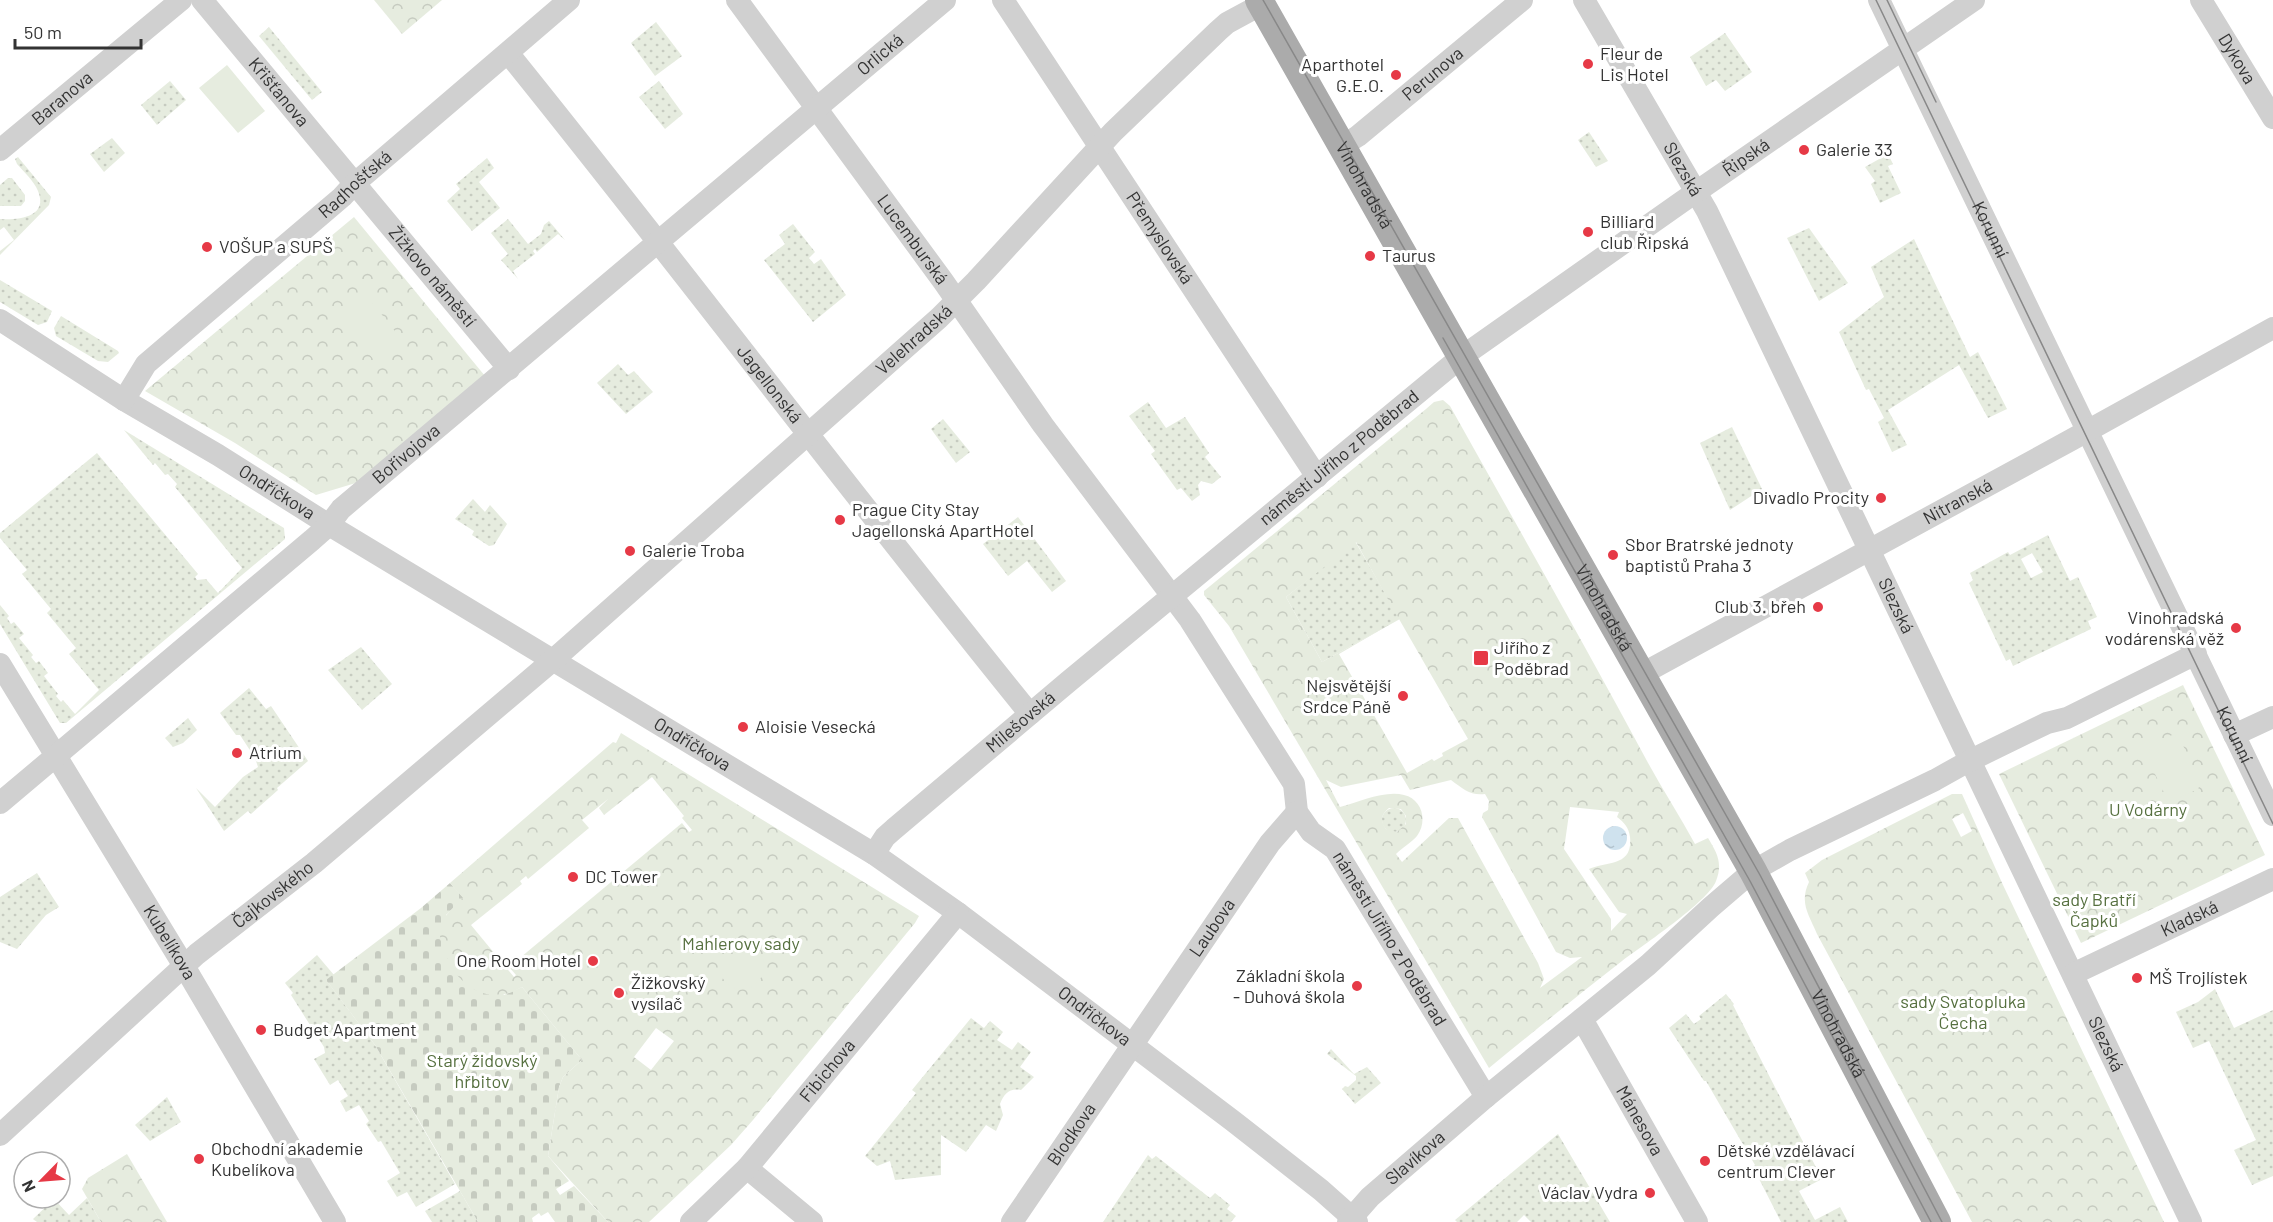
<svg xmlns="http://www.w3.org/2000/svg" width="2273" height="1222" viewBox="0 0 2273 1222" font-family="Barlow,sans-serif">
<style>
.grass{fill:url(#grass-dots);fill-rule:evenodd}
.cemetery{fill:url(#cemetery-stones)}
.park{fill:url(#park-crowns);fill-rule:evenodd}
.pitch{fill:#e6ecdf}
.water{fill:url(#water-ripples)}
.lines{fill:none;stroke-linecap:round;stroke-linejoin:round}
.minor{stroke:#d0d0d0;stroke-width:22}
.major{stroke:#ababab;stroke-width:28}
.tram{stroke:#888;stroke-width:1.5}
.poi-dot{fill:#e63946;stroke:#fff;stroke-width:2}
.labels{text-anchor:middle;stroke-width:6;stroke-linejoin:round;paint-order:stroke}
.street-label{font-size:18px;fill:#333;stroke:#fff}
.poi-label{font-size:18px;fill:#333;stroke:#fff;text-anchor:start}
.park-label{font-size:18px;fill:#56703f;stroke:#fff}
</style>
<defs>
<pattern id="grass-dots" width="8" height="8" patternUnits="userSpaceOnUse" patternTransform="scale(1.5)"><rect width="8" height="8" fill="#e6ecdf"/><path d="M2 2h.1M6 6h.1" fill="none" stroke="#c6cbc0" stroke-width="1.8" stroke-linecap="round"/></pattern>
<pattern id="cemetery-stones" width="16" height="16" patternUnits="userSpaceOnUse" patternTransform="scale(1.5)"><rect width="16" height="16" fill="#e6ecdf"/><path d="M2 7V4a2 2 0 0 1 4 0v3zM10 15v-3a2 2 0 0 1 4 0v3z" fill="#c6cbc0"/></pattern>
<pattern id="park-crowns" width="20" height="18" patternUnits="userSpaceOnUse" patternTransform="scale(1.5)"><rect width="20" height="18" fill="#e6ecdf"/><path d="M2 6a3 3 0 1 1 6 0M12 15a3 3 0 1 1 6 0" fill="none" stroke="#c6cbc0"/></pattern>
<pattern id="water-ripples" width="26" height="14" patternUnits="userSpaceOnUse" patternTransform="scale(1.5)"><rect width="26" height="14" fill="#cfe2ee"/><path d="M2 4q2-2 4 0t4 0M15 11q2-2 4 0t4 0" fill="none" stroke="#b2c2cd"/></pattern>
</defs>
<rect width="100%" height="100%" fill="#fff"/>
<!-- grass -->
<g class="grass">
<path d="M 656,22 L 682,56 L 655,76 L 631,43 Z"/>
<path d="M 269,27 L 322,92 L 312,100 L 259,36 Z"/>
<path d="M 1725,33 L 1752,72 L 1725,91 L 1716,80 L 1706,86 L 1690,57 Z"/>
<path d="M 170,81 L 186,100 L 157,125 L 141,105 Z"/>
<path d="M 659,81 L 683,114 L 665,129 L 639,97 Z"/>
<path d="M 1589,132 L 1608,161 L 1596,167 L 1578,140 Z"/>
<path d="M 112,138 L 125,153 L 104,172 L 90,154 Z"/>
<path d="M 1888,154 L 1893,164 L 1888,166 L 1901,193 L 1880,203 L 1871,184 L 1875,181 L 1865,167 Z"/>
<path d="M 18,157 L 51,197 L 49,205 L 0,255 L 0,251 L 14,240 L 4,227 L 0,230 L 0,219 C 17,220 49,218 38,191 C 34,181 24,172 17,164 L 15,159 Z"/>
<path d="M 487,158 L 494,168 L 479,182 L 500,208 L 472,231 L 447,201 L 460,189 L 456,184 Z"/>
<path d="M 8,178 L 12,178 L 25,195 L 25,201 L 21,206 L 0,206 L 0,185 Z"/>
<path d="M 508,219 L 528,244 L 541,234 L 544,225 L 549,221 L 565,240 L 558,234 L 537,252 L 535,249 L 533,251 L 535,254 L 513,271 L 518,279 L 501,260 L 508,254 L 491,233 Z"/>
<path d="M 793,224 L 815,252 L 809,258 L 814,264 L 821,259 L 846,295 L 813,322 L 764,260 L 785,244 L 779,235 Z"/>
<path d="M 1809,228 L 1848,283 L 1819,301 L 1787,238 Z"/>
<path d="M 1914,239 L 1970,357 L 1978,352 L 2007,409 L 1988,418 L 1959,365 L 1888,410 L 1907,445 L 1892,452 L 1878,422 L 1884,418 L 1869,389 L 1866,390 L 1839,332 L 1884,297 L 1871,267 Z"/>
<path d="M 0,280 L 52,311 L 47,322 L 38,325 L 0,302 Z"/>
<path d="M 61,316 L 118,351 L 119,353 L 108,362 L 98,361 L 56,336 L 54,328 Z"/>
<path d="M 618,364 L 628,375 L 634,371 L 653,392 L 626,414 L 597,383 Z"/>
<path d="M 1148,402 L 1166,428 L 1185,417 L 1209,453 L 1205,457 L 1221,477 L 1212,484 L 1201,481 L 1198,485 L 1200,495 L 1192,501 L 1181,488 L 1177,490 L 1151,454 L 1155,451 L 1129,416 Z"/>
<path d="M 943,419 L 970,452 L 956,463 L 931,429 Z"/>
<path d="M 1732,427 L 1762,489 L 1730,510 L 1700,443 Z"/>
<path d="M 124,430 L 284,528 L 285,539 L 66,723 L 60,723 L 0,624 L 0,605 L 9,616 L 7,618 L 11,624 L 14,622 L 24,634 L 19,638 L 33,655 L 31,657 L 36,663 L 39,661 L 48,673 L 44,676 L 58,694 L 56,696 L 61,702 L 63,700 L 75,714 L 99,690 L 69,654 L 76,648 L 47,613 L 51,609 L 22,574 L 27,570 L 0,538 L 0,533 L 97,453 L 198,574 L 195,577 L 197,580 L 206,579 L 218,593 L 242,568 L 175,487 L 177,484 L 168,474 L 165,475 L 155,463 L 153,465 Z"/>
<path d="M 473,499 L 485,512 L 490,505 L 507,524 L 494,545 L 489,546 L 472,535 L 474,531 L 455,519 Z"/>
<path d="M 1018,517 L 1066,581 L 1052,592 L 1027,561 L 1008,576 L 983,544 Z"/>
<path d="M 2048,535 L 2070,581 L 2078,577 L 2097,617 L 2088,621 L 2091,629 L 2013,666 L 2010,659 L 2006,661 L 1969,583 L 1973,580 L 1970,573 L 2008,552 L 2010,555 ZM 2032,553 L 2043,572 L 2031,578 L 2021,559 Z"/>
<path d="M 1355,541 L 1400,619 L 1322,662 L 1286,597 Z"/>
<path d="M 361,647 L 392,684 L 362,710 L 328,670 Z"/>
<path d="M 249,688 L 266,709 L 271,706 L 308,761 L 277,788 L 278,790 L 251,814 L 248,811 L 224,831 L 196,788 L 215,807 L 243,777 L 258,767 L 255,758 L 240,735 L 236,735 L 220,713 Z"/>
<path d="M 188,718 L 197,730 L 183,743 L 173,747 L 165,738 Z"/>
<circle cx="1394" cy="820" r="12"/>
<path d="M 37,873 L 59,907 L 46,915 L 17,949 L 0,942 L 0,897 Z"/>
<path d="M 317,955 L 334,975 L 327,981 L 375,1045 L 455,1184 L 416,1207 L 407,1192 L 397,1197 L 387,1181 L 400,1173 L 381,1141 L 378,1142 L 366,1124 L 369,1121 L 359,1105 L 346,1112 L 340,1101 L 348,1096 L 338,1080 L 330,1085 L 314,1059 L 325,1053 L 324,1047 L 291,995 L 293,993 L 285,983 Z"/>
<path d="M 2215,989 L 2234,1028 L 2273,1010 L 2273,1176 L 2252,1185 L 2234,1150 L 2256,1140 L 2209,1041 L 2193,1048 L 2176,1012 L 2198,1002 Z"/>
<path d="M 1726,994 L 1734,1004 L 1733,1005 L 1822,1179 L 1799,1191 L 1815,1220 L 1840,1207 L 1848,1222 L 1781,1222 L 1753,1167 L 1755,1165 L 1706,1081 L 1704,1081 L 1669,1028 L 1686,1014 L 1694,1024 L 1701,1019 L 1699,1016 Z"/>
<path d="M 971,1018 L 984,1028 L 990,1021 L 1003,1032 L 997,1040 L 1012,1050 L 1018,1042 L 1031,1052 L 1020,1067 L 1034,1077 L 1021,1090 C 1009,1088 1004,1094 1000,1104 L 1003,1115 L 996,1131 L 986,1125 L 966,1152 L 941,1135 L 941,1175 L 895,1180 L 890,1161 L 877,1166 L 865,1156 L 916,1093 L 912,1090 Z"/>
<path d="M 1331,1049 L 1354,1074 L 1367,1067 L 1381,1083 L 1355,1104 L 1342,1089 L 1345,1086 L 1348,1087 L 1356,1080 L 1356,1076 L 1327,1054 Z"/>
<path d="M 167,1097 L 181,1122 L 150,1141 L 135,1125 Z"/>
<path d="M 1558,1134 L 1610,1222 L 1531,1222 L 1524,1215 L 1517,1222 L 1457,1222 L 1455,1220 Z"/>
<path d="M 1148,1155 L 1152,1159 L 1156,1156 L 1210,1198 L 1215,1193 L 1230,1205 L 1227,1209 L 1236,1216 L 1231,1222 L 1103,1222 Z"/>
<path d="M 460,1191 L 478,1222 L 432,1222 L 425,1211 Z"/>
<path d="M 87,1198 L 101,1222 L 37,1222 L 33,1219 L 54,1199 L 69,1215 Z"/>
</g>
<!-- cemetery -->
<path class="cemetery" d="M 450,883 L 464,898 L 446,915 L 504,995 L 522,987 L 582,1060 L 563,1077 L 559,1087 L 548,1156 L 569,1181 L 556,1189 L 560,1195 L 574,1186 L 608,1222 L 555,1222 L 548,1212 L 541,1216 L 539,1213 L 532,1218 L 533,1222 L 478,1222 L 375,1045 L 326,980 L 421,908 Z"/>
<!-- park -->
<g class="park">
<path d="M 374,0 L 442,0 L 402,34 Z"/>
<path d="M 354,217 L 485,376 L 359,482 L 316,495 L 235,443 L 145,391 Z"/>
<path d="M 1443,400 L 1450,406 C 1516,524 1583,642 1647,761 C 1662,789 1680,816 1695,844 L 1708,838 C 1717,853 1723,863 1716,881 C 1709,901 1642,946 1622,961 C 1577,996 1533,1032 1489,1068 L 1229,626 L 1204,595 L 1204,591 L 1426,409 L 1434,402 ZM 1356,542 L 1399,619 L 1322,662 L 1286,597 ZM 1399,619 L 1468,739 L 1442,753 L 1443,756 L 1434,761 L 1432,759 L 1407,773 L 1339,654 ZM 1401,775 L 1410,790 L 1451,780 C 1463,789 1471,796 1485,794 L 1489,801 L 1488,810 L 1483,813 L 1482,817 L 1556,952 L 1570,958 L 1582,957 L 1540,988 L 1544,979 L 1538,963 L 1458,818 L 1449,818 L 1402,862 L 1396,854 C 1402,848 1412,842 1417,836 C 1428,821 1422,799 1404,795 C 1385,790 1359,802 1340,807 L 1326,780 L 1341,787 ZM 1570,807 L 1619,812 L 1617,817 C 1624,822 1629,828 1630,837 C 1633,867 1607,861 1589,869 L 1619,912 L 1627,914 L 1611,931 L 1611,919 L 1564,849 ZM 1389,808 L 1401,809 L 1406,816 L 1406,824 L 1397,832 L 1386,829 C 1380,821 1381,814 1389,808 Z"/>
<path d="M 2183,685 L 2265,855 L 2081,943 L 1999,774 Z"/>
<path d="M 621,733 L 919,916 L 915,923 L 753,1120 L 731,1145 L 649,1222 L 608,1222 L 548,1156 L 559,1087 L 563,1077 L 582,1060 L 522,987 C 517,990 511,993 505,994 C 479,1000 456,980 447,958 C 444,951 439,939 440,931 C 441,917 454,907 463,898 L 450,883 L 613,742 L 616,743 ZM 652,777 L 684,816 L 682,818 L 692,830 L 689,832 L 682,823 L 509,967 L 516,975 L 514,977 L 471,925 L 522,884 L 520,881 L 526,876 L 528,879 L 589,828 L 582,820 L 608,799 L 599,808 L 604,815 ZM 656,1028 L 674,1041 L 651,1070 L 634,1057 Z"/>
<path d="M 1952,794 L 1962,794 L 2003,885 L 2164,1222 L 1972,1222 L 1817,934 C 1809,915 1799,903 1809,882 L 1805,873 L 1822,860 ZM 1963,813 L 1972,831 L 1961,837 L 1952,819 Z"/>
<path d="M 127,1154 L 167,1222 L 101,1222 L 82,1189 L 88,1178 Z"/>
</g>
<!-- pitch -->
<g class="pitch">
<path d="M 227,65 L 265,111 L 238,133 L 199,88 Z"/>
<path d="M 363,297 L 368,297 L 401,339 L 400,344 L 379,360 L 374,360 L 341,318 L 342,313 Z"/>
<path d="M 2172,735 L 2179,737 L 2201,783 L 2198,789 L 2173,801 L 2167,799 L 2145,753 L 2148,747 Z"/>
<path d="M 744,943 C 790,958 747,1015 721,976 Z"/>
</g>
<!-- water -->
<circle class="water" cx="1615" cy="838" r="12"/>
<g class="lines">
<!-- minor -->
<g class="minor">
<path id="s1" d="M 202,0 L 509,369"/>
<path id="s2" d="M 737,0 L 943,281 L 1043,425 L 1190,620 L 1294,784 L 1297,812 L 1311,832 L 1335,849 L 1486,1097"/>
<path id="s3" d="M 1003,0 L 1317,477"/>
<path id="s4" d="M 1584,0 L 1707,211 L 2191,1222"/>
<path id="s5" d="M 1879,0 L 2273,815"/>
<path id="s6" d="M 2201,0 L 2273,118"/>
<path id="s7" d="M 508,53 C 684,271 853,496 1030,714"/>
<path id="s8" d="M 1342,146 L 1358,136 L 1522,0"/>
<path id="s9" d="M 0,150 L 181,0"/>
<path id="s10" d="M 0,320 L 124,400 L 218,455 L 329,525 L 874,854 L 958,913 L 1233,1121 L 1321,1190 L 1357,1222"/>
<path id="s11" d="M 124,400 L 146,364 L 342,197 L 354,184 L 569,0"/>
<path id="s12" d="M 0,664 L 184,966 L 335,1222"/>
<path id="s13" d="M 1640,675 L 2071,440 L 2273,328"/>
<path d="M 2234,735 L 2273,717"/>
<path id="s14" d="M 0,803 L 312,540 L 329,525 L 341,509 L 945,0"/>
<path id="s15" d="M 874,854 L 885,837 L 894,829 L 1068,682 L 1460,358 L 1683,201 L 1974,0"/>
<path id="s16" d="M 2073,974 L 2273,879"/>
<path id="s17" d="M 1582,1019 L 1697,1222"/>
<path id="s18" d="M 0,1135 L 197,954 L 314,863 L 552,661 L 939,318 L 976,281 L 1113,132 L 1218,31 L 1227,23 L 1262,4"/>
<path d="M 747,1168 L 812,1222"/>
<path id="s19" d="M 691,1222 L 747,1168 L 958,913"/>
<path id="s20" d="M 1012,1222 L 1270,843 L 1297,812"/>
<path id="s21" d="M 1348,1222 L 1370,1197 L 1486,1097 L 1648,965 L 1711,907 L 1753,871 L 1790,850 L 1935,780 L 1969,761 L 2047,723 L 2067,718 L 2196,654"/>
</g>
<!-- major -->
<path class="major" id="s22" d="M 1259,0 L 1753,871 L 1937,1222"/>
<!-- tram -->
<g class="tram">
<path d="M 1263,0 L 1760,875 L 1942,1222"/>
<path d="M 1876,0 L 2273,824"/>
<path d="M 1887,0 L 1936,102"/>
<path d="M 1443,338 L 1750,881 L 1931,1222"/>
</g>
</g>
<!-- markers -->
<g class="poi-dot">
<circle cx="1588" cy="64" r="6"/>
<circle cx="1396" cy="75" r="6"/>
<circle cx="1804" cy="150" r="6"/>
<circle cx="1588" cy="232" r="6"/>
<circle cx="207" cy="247" r="6"/>
<circle cx="1370" cy="256" r="6"/>
<circle cx="1881" cy="498" r="6"/>
<circle cx="840" cy="520" r="6"/>
<circle cx="630" cy="551" r="6"/>
<circle cx="1613" cy="555" r="6"/>
<circle cx="1818" cy="607" r="6"/>
<circle cx="2236" cy="628" r="6"/>
<rect x="1473" y="650" width="16" height="16" rx="3"/>
<circle cx="1403" cy="696" r="6"/>
<circle cx="743" cy="727" r="6"/>
<circle cx="237" cy="753" r="6"/>
<circle cx="573" cy="877" r="6"/>
<circle cx="593" cy="961" r="6"/>
<circle cx="2137" cy="978" r="6"/>
<circle cx="1357" cy="986" r="6"/>
<circle cx="619" cy="993" r="6"/>
<circle cx="261" cy="1030" r="6"/>
<circle cx="199" cy="1159" r="6"/>
<circle cx="1705" cy="1161" r="6"/>
<circle cx="1650" cy="1193" r="6"/>
</g>
<g class="labels">
<!-- street labels -->
<g class="street-label">
<text dy="6" stroke="none"><textPath href="#s14" startOffset="1156">Orlická</textPath></text>
<text dy="6" stroke="none"><textPath href="#s6" startOffset="69">Dykova</textPath></text>
<text dy="6" stroke="none"><textPath href="#s8" startOffset="116">Perunova</textPath></text>
<text dy="6" stroke="none"><textPath href="#s1" startOffset="120">Křišťanova</textPath></text>
<text dy="6" stroke="none"><textPath href="#s9" startOffset="81">Baranova</textPath></text>
<text dy="6" stroke="none"><textPath href="#s15" startOffset="1118">Řipská</textPath></text>
<text dy="6" stroke="none"><textPath href="#s4" startOffset="196">Slezská</textPath></text>
<text dy="6" stroke="none"><textPath href="#s11" startOffset="318">Radhošťská</textPath></text>
<text dy="6" stroke="none"><textPath href="#s22" startOffset="213">Vinohradská</textPath></text>
<text dy="6" stroke="none"><textPath href="#s5" startOffset="255">Korunní</textPath></text>
<text dy="6" stroke="none"><textPath href="#s3" startOffset="285">Přemyslovská</textPath></text>
<text dy="6" stroke="none"><textPath href="#s2" startOffset="297">Lucemburská</textPath></text>
<text dy="6" stroke="none"><textPath href="#s1" startOffset="360">Žižkovo náměstí</textPath></text>
<text dy="6" stroke="none"><textPath href="#s18" startOffset="1212">Velehradská</textPath></text>
<text dy="6" stroke="none"><textPath href="#s7" startOffset="422">Jagellonská</textPath></text>
<text dy="6" stroke="none"><textPath href="#s14" startOffset="536">Bořivojova</textPath></text>
<text dy="6" stroke="none"><textPath href="#s15" startOffset="612">náměstí Jiřího z Poděbrad</textPath></text>
<text dy="6" stroke="none"><textPath href="#s10" startOffset="326">Ondříčkova</textPath></text>
<text dy="6" stroke="none"><textPath href="#s13" startOffset="362">Nitranská</textPath></text>
<text dy="6" stroke="none"><textPath href="#s4" startOffset="682">Slezská</textPath></text>
<text dy="6" stroke="none"><textPath href="#s22" startOffset="699">Vinohradská</textPath></text>
<text dy="6" stroke="none"><textPath href="#s15" startOffset="198">Milešovská</textPath></text>
<text dy="6" stroke="none"><textPath href="#s5" startOffset="816">Korunní</textPath></text>
<text dy="6" stroke="none"><textPath href="#s10" startOffset="812">Ondříčkova</textPath></text>
<text dy="6" stroke="none"><textPath href="#s18" startOffset="364">Čajkovského</textPath></text>
<text dy="6" stroke="none"><textPath href="#s16" startOffset="129">Kladská</textPath></text>
<text dy="6" stroke="none"><textPath href="#s20" startOffset="356">Laubova</textPath></text>
<text dy="6" stroke="none"><textPath href="#s2" startOffset="1149">náměstí Jiřího z Poděbrad</textPath></text>
<text dy="6" stroke="none"><textPath href="#s12" startOffset="326">Kubelíkova</textPath></text>
<text dy="6" stroke="none"><textPath href="#s10" startOffset="1298">Ondříčkova</textPath></text>
<text dy="6" stroke="none"><textPath href="#s22" startOffset="1185">Vinohradská</textPath></text>
<text dy="6" stroke="none"><textPath href="#s4" startOffset="1168">Slezská</textPath></text>
<text dy="6" stroke="none"><textPath href="#s19" startOffset="204">Fibichova</textPath></text>
<text dy="6" stroke="none"><textPath href="#s17" startOffset="117">Mánesova</textPath></text>
<text dy="6" stroke="none"><textPath href="#s20" startOffset="106">Blodkova</textPath></text>
<text dy="6" stroke="none"><textPath href="#s21" startOffset="93">Slavíkova</textPath></text>
</g>
<!-- poi labels -->
<g class="poi-label">
<text x="1600" y="60">Fleur de<tspan x="1600" dy="21">Lis Hotel</tspan></text>
<text x="1384" y="71" text-anchor="end">Aparthotel<tspan x="1384" dy="21">G.E.O.</tspan></text>
<text x="1816" y="156">Galerie 33</text>
<text x="1600" y="228">Billiard<tspan x="1600" dy="21">club Řipská</tspan></text>
<text x="219" y="253">VOŠUP a SUPŠ</text>
<text x="1382" y="262">Taurus</text>
<text x="1869" y="504" text-anchor="end">Divadlo Procity</text>
<text x="852" y="516">Prague City Stay<tspan x="852" dy="21">Jagellonská ApartHotel</tspan></text>
<text x="1625" y="551">Sbor Bratrské jednoty<tspan x="1625" dy="21">baptistů Praha 3</tspan></text>
<text x="642" y="557">Galerie Troba</text>
<text x="1806" y="613" text-anchor="end">Club 3. břeh</text>
<text x="2224" y="624" text-anchor="end">Vinohradská<tspan x="2224" dy="21">vodárenská věž</tspan></text>
<text x="1494" y="654">Jiřího z<tspan x="1494" dy="21">Poděbrad</tspan></text>
<text x="1391" y="692" text-anchor="end">Nejsvětější<tspan x="1391" dy="21">Srdce Páně</tspan></text>
<text x="755" y="733">Aloisie Vesecká</text>
<text x="249" y="759">Atrium</text>
<text x="585" y="883">DC Tower</text>
<text x="581" y="967" text-anchor="end">One Room Hotel</text>
<text x="1345" y="982" text-anchor="end">Základní škola<tspan x="1345" dy="21">- Duhová škola</tspan></text>
<text x="2149" y="984">MŠ Trojlístek</text>
<text x="631" y="989">Žižkovský<tspan x="631" dy="21">vysílač</tspan></text>
<text x="273" y="1036">Budget Apartment</text>
<text x="211" y="1155">Obchodní akademie<tspan x="211" dy="21">Kubelíkova</tspan></text>
<text x="1717" y="1157">Dětské vzdělávací<tspan x="1717" dy="21">centrum Clever</tspan></text>
<text x="1638" y="1199" text-anchor="end">Václav Vydra</text>
</g>
<!-- park labels -->
<g class="park-label">
<text x="2148" y="816">U Vodárny</text>
<text x="2094" y="906">sady Bratří<tspan x="2094" dy="21">Čapků</tspan></text>
<text x="741" y="950">Mahlerovy sady</text>
<text x="1963" y="1008">sady Svatopluka<tspan x="1963" dy="21">Čecha</tspan></text>
<text x="482" y="1067">Starý židovský<tspan x="482" dy="21">hřbitov</tspan></text>
</g>
</g>
<!-- north arrow -->
<g transform="translate(42 1180) rotate(245)"><circle r="28" fill="#ffffff" stroke="#adadad" stroke-width="1.5"/>
<path d="M0-4.5L10 22L0 15L-10 22Z" fill="#e63946"/>
<text y="-9" font-size="16" font-weight="bold" text-anchor="middle" fill="#333333">N</text>
</g>
<!-- scale -->
<path d="M15 39v9h126v-9" fill="none" stroke="#333333" stroke-width="3"/>
<text x="24" y="39" font-size="18" fill="#333333" stroke="#ffffff" stroke-width="4.5" paint-order="stroke">50 m</text>
</svg>
